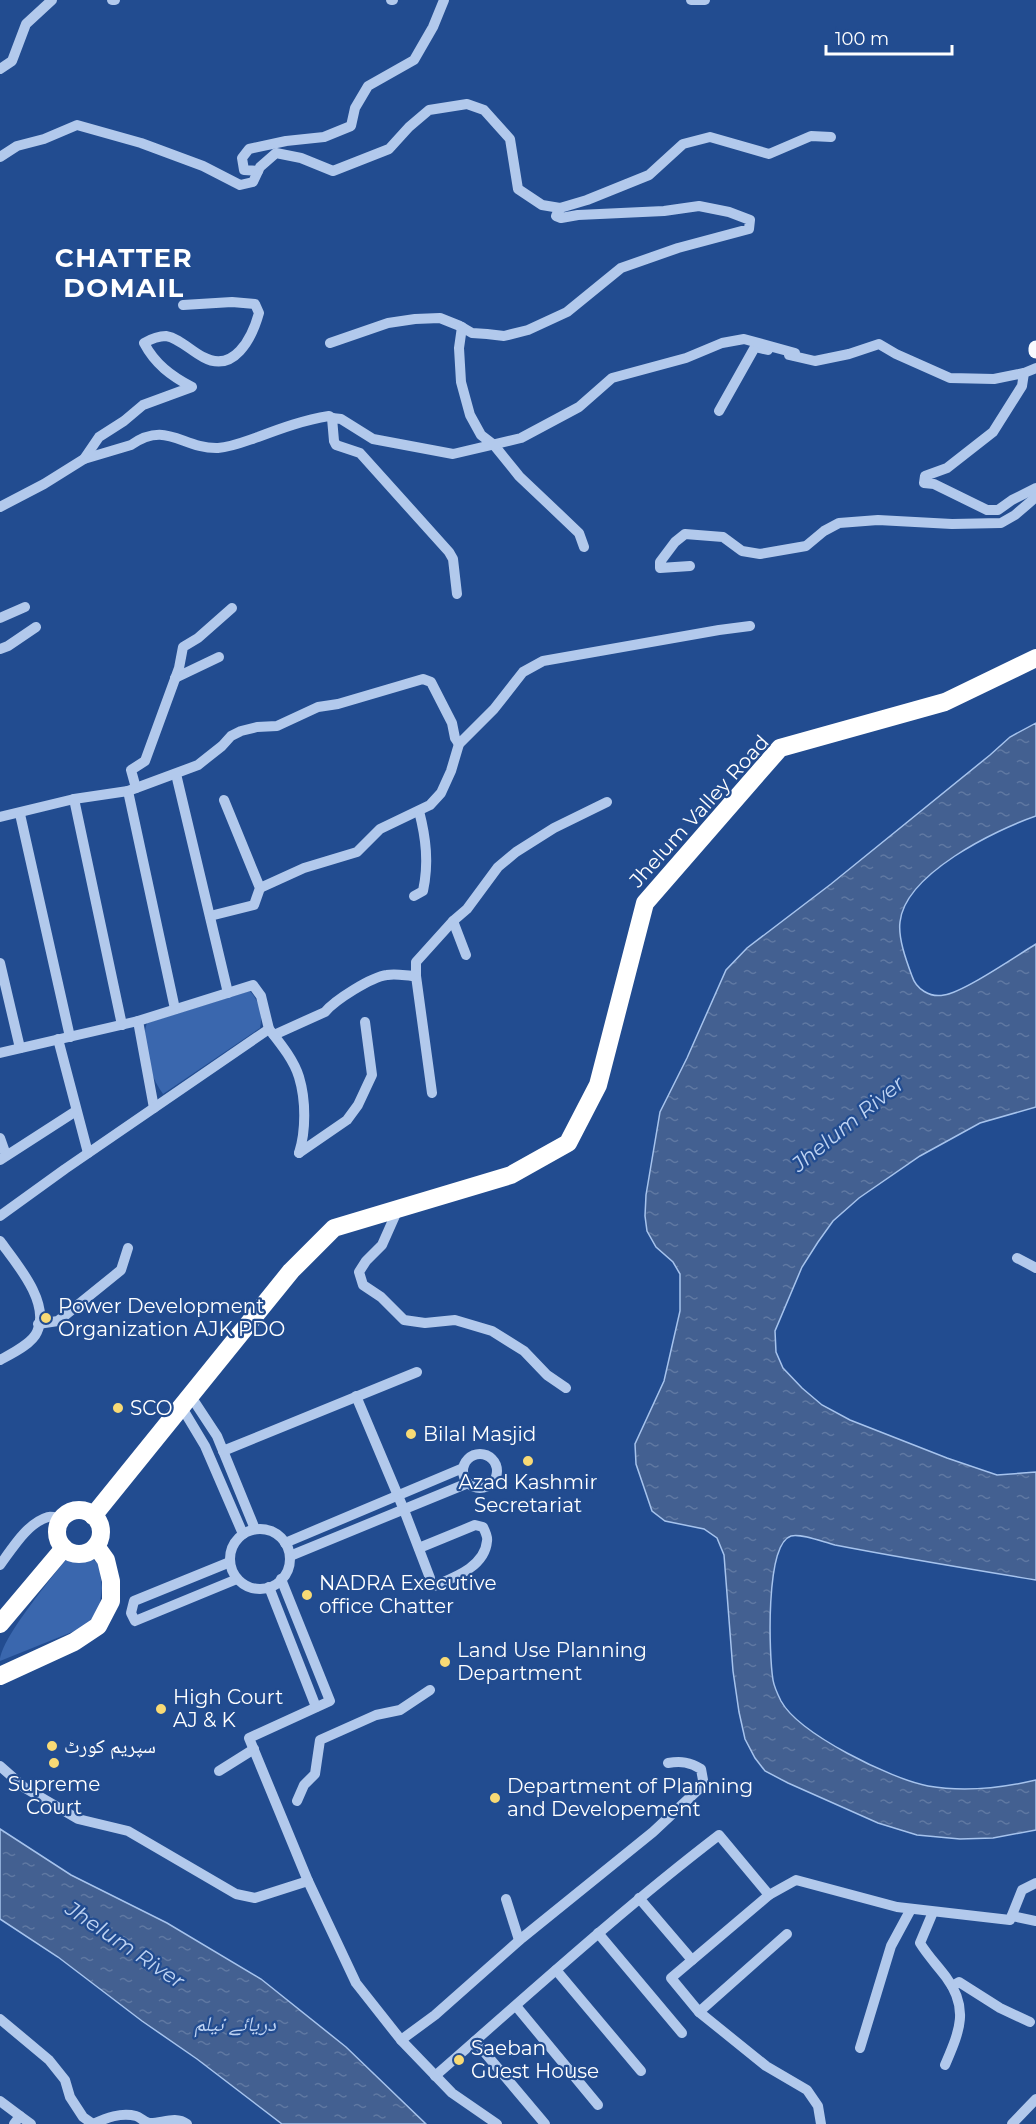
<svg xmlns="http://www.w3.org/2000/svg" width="1036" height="2124" viewBox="0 0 1036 2124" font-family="Montserrat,'Noto Naskh Arabic',sans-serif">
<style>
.park{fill:#3a67ae}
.water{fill:url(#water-ripples);stroke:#a6c3ed;stroke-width:1.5}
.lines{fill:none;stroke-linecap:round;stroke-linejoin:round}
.minor{stroke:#b2c9ec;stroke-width:10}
.major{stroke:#f8faff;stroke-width:15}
.highway{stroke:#fff;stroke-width:18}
.poi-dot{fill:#f8da75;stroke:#224c90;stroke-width:2}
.labels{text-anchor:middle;stroke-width:4.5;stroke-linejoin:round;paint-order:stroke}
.street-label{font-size:20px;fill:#fff;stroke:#224c90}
.poi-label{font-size:20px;fill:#fff;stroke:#224c90;text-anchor:start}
.water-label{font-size:21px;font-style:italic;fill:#bed3f3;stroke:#224c90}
.district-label{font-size:26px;font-weight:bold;letter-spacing:1.5px;fill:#fff;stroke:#224c90}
</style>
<defs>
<pattern id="water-ripples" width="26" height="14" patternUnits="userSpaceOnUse" patternTransform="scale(1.5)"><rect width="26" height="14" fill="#436091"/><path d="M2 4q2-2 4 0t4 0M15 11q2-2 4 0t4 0" fill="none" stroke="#5f78a2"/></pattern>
</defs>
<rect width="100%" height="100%" fill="#224c90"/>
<!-- park -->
<g class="park">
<path d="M 250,991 C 260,1003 263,1014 260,1028 L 163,1094 C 150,1076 139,1045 147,1023 Z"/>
<path d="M 76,1547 L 99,1564 L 102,1588 L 99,1611 L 87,1626 L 0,1661 C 0,1638 59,1569 76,1547 Z"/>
</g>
<!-- water -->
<g class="water">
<path d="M 1036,723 L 1036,816 C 995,830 905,874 900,922 C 898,938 906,960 912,976 C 916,989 930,998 944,995 C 964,992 1016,956 1036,944 L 1036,1107 L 980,1123 L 920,1156 L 859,1198 L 833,1221 L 818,1242 L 802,1267 L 775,1331 L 776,1352 L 783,1368 L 802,1388 L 822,1405 L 850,1420 L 947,1458 L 997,1475 L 1036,1472 L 1036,1580 C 969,1569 902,1558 835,1545 C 823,1542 801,1533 791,1536 C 765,1544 769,1656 773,1680 C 774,1686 778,1695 781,1701 C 799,1734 891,1779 928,1786 C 963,1792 1002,1788 1036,1780 L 1036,1830 L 993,1838 L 960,1839 L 917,1835 L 878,1823 L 788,1783 L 765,1771 L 755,1758 L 745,1739 L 739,1712 L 733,1671 L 724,1555 L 717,1538 L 704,1529 L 665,1521 L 652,1511 L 636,1464 L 635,1444 L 664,1381 L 680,1311 L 680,1274 L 673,1262 L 656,1247 L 647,1231 L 645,1216 L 646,1195 L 660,1112 L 687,1058 L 726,970 L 747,948 L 831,884 L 990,755 L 1010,737 Z"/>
<path d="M 0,1829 L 71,1875 L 167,1923 L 261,1979 L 346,2047 L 426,2124 L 282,2124 L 197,2059 L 142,2021 L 58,1957 L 0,1919 Z"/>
</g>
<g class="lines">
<!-- minor -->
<g class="minor">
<path d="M 112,0 L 115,0"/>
<path d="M 391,0 L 393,0"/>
<path d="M 691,0 L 705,0"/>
<path d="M 0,69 L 12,61 L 26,24 L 52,0"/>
<path d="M 0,157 L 17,146 L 44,139 L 77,125 L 141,143 L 203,166 L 240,185 L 253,182 L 260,167 L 276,153 L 301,158 L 333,171 L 389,149 L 409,127 L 429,110 L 467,104 L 484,110 L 510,139 L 518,189 L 542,205 L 560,208 L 587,200 L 649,175 L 683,144 L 710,137 L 769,154 L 811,136 L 831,137"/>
<path d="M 258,171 L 244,170 L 242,158 L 249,149 L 286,141 L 324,137 L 351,126 L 355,108 L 368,86 L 414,60 L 433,27 L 444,0"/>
<path d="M 462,327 L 459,348 L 461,382 L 470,415 L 481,435 L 494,445 L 519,476 L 579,533 L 584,547"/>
<path d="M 330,343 L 388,323 L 415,319 L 440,318 L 460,326 L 472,333 L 487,334 L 504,336 L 528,330 L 567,312 L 621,268 L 678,248 L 749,229 L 750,220 L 729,212 L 699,206 L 664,211 L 578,215 L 561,218 L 556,216 L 560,208"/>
<path d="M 789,355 L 815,361 L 849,354 L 879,344 L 896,354 L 950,378 L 994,379 L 1024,373"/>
<path d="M 1036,368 L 1024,373 L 1022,386 L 993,432 L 947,468 L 925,476 L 924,483 L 934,484 L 987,510 L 998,510 L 1012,500 L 1036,488"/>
<path d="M 719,411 L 755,347 L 768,350"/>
<path d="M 332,418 L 341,419 L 373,439 L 453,454 L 521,438 L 579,407 L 612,378 L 686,358 L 722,343 L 744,339 L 795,353 L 795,356"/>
<path d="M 84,459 L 131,445 C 167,420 182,449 218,448 C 232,447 246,441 258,437 C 282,428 304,420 329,416 L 332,418 L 334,441 L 336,445 L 360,453 L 449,552 L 453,559 L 457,594"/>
<path d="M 0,507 L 44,484 L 84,459 L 99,437 L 124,421 L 143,405 L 192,387 C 171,376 155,364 144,343 C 151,339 157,336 166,336 C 179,338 191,351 203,357 C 234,374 252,338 259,313 L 255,304 L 232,302 L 183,305"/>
<path d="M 690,566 L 660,568 L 660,562 L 675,542 L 685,534 L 723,537 L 742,551 L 760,554 L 806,546 L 824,531 L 839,523 L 878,520 L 952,524 L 1001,523 L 1015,515 L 1036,497"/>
<path d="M 0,618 L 25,607"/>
<path d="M 0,649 L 8,646 L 36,627"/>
<path d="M 175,678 L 219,657"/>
<path d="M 176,774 L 228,993"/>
<path d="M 136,788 L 131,770 L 145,761 L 179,668 L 183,647 L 198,638 L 232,608"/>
<path d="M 128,791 L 175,1009"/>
<path d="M 74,799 L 122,1025"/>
<path d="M 20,814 L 70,1037"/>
<path d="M 0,817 L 74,799 L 128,791 L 198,765 L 222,746 L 231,736 L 241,731 L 257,727 L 277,726 L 318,707 L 338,704 L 423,679 L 431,682 L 452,723 L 455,738 L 459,744"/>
<path d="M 260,888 L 304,868 L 357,852 L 380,829 L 430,805 L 441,793 L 451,771 L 459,744 L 494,709 L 523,672 L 543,661 L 719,630 L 750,626"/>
<path d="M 414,896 L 423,891 C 429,863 426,838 419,811"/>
<path d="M 210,916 L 254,905 L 260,888 L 224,800"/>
<path d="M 466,955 L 453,921 L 467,909 L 498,867 L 516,852 L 554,828 L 607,802"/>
<path d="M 0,963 L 20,1048"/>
<path d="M 416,976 L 416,962 L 453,921"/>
<path d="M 138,1021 L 154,1108"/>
<path d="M 274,1035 L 325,1012 C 335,1000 371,977 387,975 C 396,973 407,976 416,976 L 432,1093"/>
<path d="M 58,1039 L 88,1153"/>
<path d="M 0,1053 L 138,1021 L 253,985 L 261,996 L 269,1029"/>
<path d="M 0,1138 L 6,1155"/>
<path d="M 299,1153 L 347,1120 L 358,1105 L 372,1075 L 365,1022"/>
<path d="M 0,1160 L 76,1111"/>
<path d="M 398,1209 L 382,1245 L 366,1261 L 359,1272 L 363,1285 L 381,1297 L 404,1320 L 425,1323 L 455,1320 L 492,1331 L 524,1351 L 547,1375 L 566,1388"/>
<path d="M 0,1216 L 65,1169 L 269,1029 C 280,1043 294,1060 299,1077 C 306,1100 306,1131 299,1153"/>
<path d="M 0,1241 C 16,1263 51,1303 37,1332 C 32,1344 11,1354 0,1360"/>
<path d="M 1017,1258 L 1036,1268"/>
<path d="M 38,1324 L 58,1321 L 121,1270 L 128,1248"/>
<path d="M 190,1395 L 217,1436 L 255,1529"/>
<path d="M 356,1396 L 404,1510 L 430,1578"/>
<path d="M 181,1406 L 205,1446 L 243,1534"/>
<path d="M 223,1451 L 417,1372"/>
<circle cx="480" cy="1471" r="17"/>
<circle cx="260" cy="1559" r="30"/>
<path d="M 285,1543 L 463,1468"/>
<path d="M 419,1548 L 475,1525 L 483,1527 C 485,1531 488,1537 487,1541 C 485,1567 453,1578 434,1586"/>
<path d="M 290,1556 L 468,1483"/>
<path d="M 230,1562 L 134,1601 L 131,1613 L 135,1621 L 237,1579"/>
<path d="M 0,1565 C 12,1549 27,1523 48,1517 C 52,1516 57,1518 62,1519"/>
<path d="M 281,1579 L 330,1701 L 249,1738 L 308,1881 L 356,1983 L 401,2040 L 452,2093 L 497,2124"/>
<path d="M 269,1587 L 316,1707"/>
<path d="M 0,1766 L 25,1788 L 78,1819 L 128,1831 L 236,1894 L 255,1898 L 308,1881"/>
<path d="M 219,1771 L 254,1749"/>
<path d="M 297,1801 L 304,1785 L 315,1774 L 320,1740 L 376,1715 L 400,1710 L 430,1690"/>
<path d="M 769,1895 L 671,1978 L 699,2012 L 787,1934"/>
<path d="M 639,1898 L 692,1960"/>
<path d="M 506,1899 L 519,1940"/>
<path d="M 933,1912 L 920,1943 C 928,1956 937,1965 946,1977 C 970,2009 959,2032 945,2065"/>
<path d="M 1012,1916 L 1036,1921"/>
<path d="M 598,1933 L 682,2033"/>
<path d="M 556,1970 L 641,2071"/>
<path d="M 952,1986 L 959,1982 L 1000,2008 L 1030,2022"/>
<path d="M 516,2006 L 598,2105"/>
<path d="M 699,2012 L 766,2066 L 807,2090 L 818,2106 L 821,2124"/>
<path d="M 0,2019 L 49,2060 L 65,2080 L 70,2097 L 83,2117 L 93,2124"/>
<path d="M 401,2040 L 435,2015 L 522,1938 L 653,1832 L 700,1788 L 703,1780 L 701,1769 C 690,1762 681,1761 668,1763"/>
<path d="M 475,2041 L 545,2124"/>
<path d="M 860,2048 L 891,1946 L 911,1909"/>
<path d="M 435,2076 C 529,1994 620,1911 719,1835 L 769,1895 L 796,1880 L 897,1907 L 1010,1920 L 1022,1890 L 1036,1883"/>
<path d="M 0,2101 L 20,2116 L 14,2124"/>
<path d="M 20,2116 L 31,2124"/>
<path d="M 93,2124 C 106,2118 121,2112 136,2116 C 140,2117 144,2122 149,2123 C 161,2124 175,2115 187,2124"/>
<path d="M 1012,2124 L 1036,2099"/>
</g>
<!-- major -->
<path class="major" d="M 1036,348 L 1036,351"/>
<!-- highway -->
<g class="highway">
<circle cx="79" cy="1532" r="22"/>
<path d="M 93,1516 L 291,1271 L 334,1228 L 511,1175 L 568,1143 L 598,1085 L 645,903 L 780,748 L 945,702 L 1036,658"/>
<path d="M 0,1624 L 64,1548"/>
<path d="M 0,1676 L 74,1642 L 98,1626 L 111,1601 L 111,1581 L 106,1560 L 96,1546"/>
</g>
</g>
<!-- markers -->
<g class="poi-dot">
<circle cx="46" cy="1318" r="6"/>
<circle cx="118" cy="1408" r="6"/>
<circle cx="411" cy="1434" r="6"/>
<circle cx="528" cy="1461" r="6"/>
<circle cx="307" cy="1595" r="6"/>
<circle cx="445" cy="1662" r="6"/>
<circle cx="161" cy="1709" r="6"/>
<circle cx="52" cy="1746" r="6"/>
<circle cx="54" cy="1763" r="6"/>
<circle cx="495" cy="1798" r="6"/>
<circle cx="459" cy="2060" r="6"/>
</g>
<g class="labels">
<!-- street labels -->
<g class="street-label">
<text transform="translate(699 811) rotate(-48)" y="7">Jhelum Valley Road</text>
</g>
<!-- poi labels -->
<g class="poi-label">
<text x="58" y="1313">Power Development<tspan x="58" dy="23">Organization AJK PDO</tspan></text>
<text x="130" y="1415">SCO</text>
<text x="423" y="1441">Bilal Masjid</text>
<text x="528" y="1489" text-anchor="middle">Azad Kashmir<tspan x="528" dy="23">Secretariat</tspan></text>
<text x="319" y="1590">NADRA Executive<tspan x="319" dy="23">office Chatter</tspan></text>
<text x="457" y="1657">Land Use Planning<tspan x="457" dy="23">Department</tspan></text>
<text x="173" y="1704">High Court<tspan x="173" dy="23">AJ &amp; K</tspan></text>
<text x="64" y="1753">سپریم کورٹ</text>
<text x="54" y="1791" text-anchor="middle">Supreme<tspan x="54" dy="23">Court</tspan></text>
<text x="507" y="1793">Department of Planning<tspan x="507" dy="23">and Developement</tspan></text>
<text x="471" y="2055">Saeban<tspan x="471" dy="23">Guest House</tspan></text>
</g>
<!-- water labels -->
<g class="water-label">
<text transform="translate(848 1124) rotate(-39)" y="7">Jhelum River</text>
<text transform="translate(125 1945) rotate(34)" y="7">Jhelum River</text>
<text x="235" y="2031">دریائے نیلم</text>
</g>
<!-- district labels -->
<g class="district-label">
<text x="124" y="267">CHATTER<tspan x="124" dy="30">DOMAIL</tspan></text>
</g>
</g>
<!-- scale -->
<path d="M826 45v9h126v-9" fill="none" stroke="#ffffff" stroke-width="3"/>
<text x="835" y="45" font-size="18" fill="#ffffff" stroke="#224c90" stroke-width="4.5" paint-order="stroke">100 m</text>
</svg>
